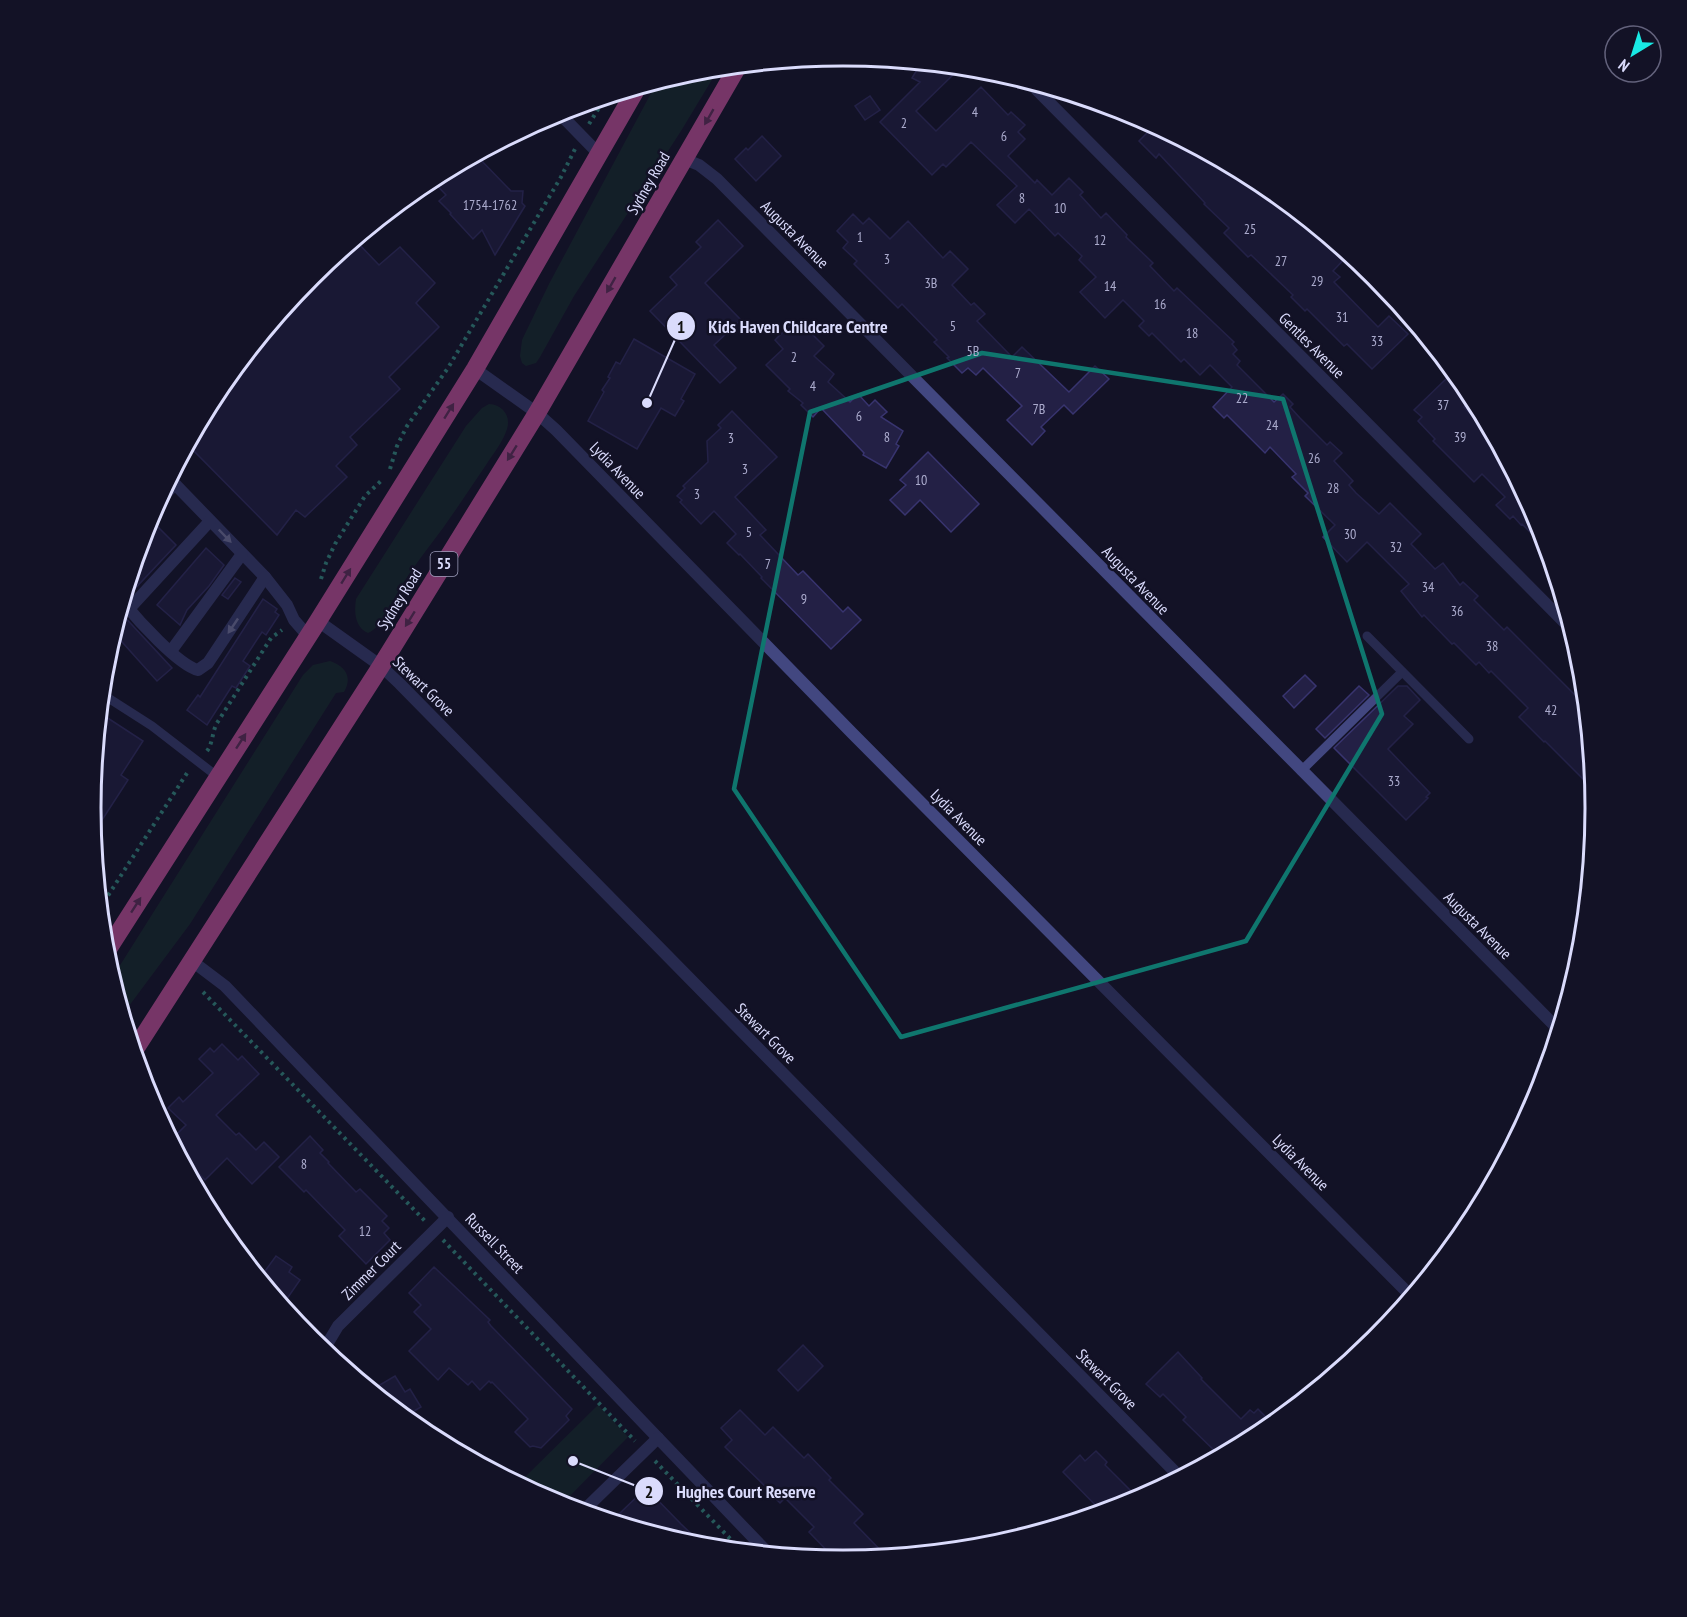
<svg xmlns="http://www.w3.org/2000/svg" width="1687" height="1617" viewBox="0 0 1687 1617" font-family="'PT Sans Narrow',sans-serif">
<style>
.green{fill:#162f2b}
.building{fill:#232045;stroke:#38346f;stroke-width:1.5}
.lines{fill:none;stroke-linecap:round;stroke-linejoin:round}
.path{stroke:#3cae99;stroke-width:4;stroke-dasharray:3 4.5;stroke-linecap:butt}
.lane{stroke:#424780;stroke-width:9}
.street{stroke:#424780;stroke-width:12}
.highway{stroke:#f061b7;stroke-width:18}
.oneway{fill:#763667}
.oneway2{fill:#8e91be}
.marked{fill:none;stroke:#0f766e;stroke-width:4.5;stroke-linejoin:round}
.labels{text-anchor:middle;stroke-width:5;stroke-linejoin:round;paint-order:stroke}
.number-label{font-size:14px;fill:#acacce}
.shield{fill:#131226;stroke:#9e9fbc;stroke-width:1.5}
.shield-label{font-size:15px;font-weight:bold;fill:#dadbfc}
.street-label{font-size:16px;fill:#dadbfc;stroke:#131226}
.rim{fill:none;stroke:#dadbfc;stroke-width:3}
.leader{fill:none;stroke:#dadbfc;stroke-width:2}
.callout-dot{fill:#dadbfc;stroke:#131226;stroke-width:2}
.mark-label{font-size:18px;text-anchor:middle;font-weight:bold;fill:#111}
.callout-label{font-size:18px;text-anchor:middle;font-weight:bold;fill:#dadbfc;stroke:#131226;stroke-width:5;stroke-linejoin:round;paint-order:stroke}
</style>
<rect width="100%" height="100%" fill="#131226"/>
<!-- green -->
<g class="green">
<path d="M 719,68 L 681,131 L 574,296 L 540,357 L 536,363 L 526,366 L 522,363 L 520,356 L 522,340 L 549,284 L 657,82 L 697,70 Z"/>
<path d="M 489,404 C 503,405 511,416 507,429 C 503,442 493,454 486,465 C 467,493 449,521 428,548 C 419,560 410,572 402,585 C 394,598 382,628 368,633 C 355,627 354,613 356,599 L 466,426 L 482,408 Z"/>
<path d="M 330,661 C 345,666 353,677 344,692 L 336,693 L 190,924 L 123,1014 L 112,978 L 303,675 L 313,665 Z"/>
<path d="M 598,1405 L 628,1437 L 560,1506 L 518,1484 Z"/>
</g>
<!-- building -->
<g class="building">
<path d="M 921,63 L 961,67 L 916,111 L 936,131 L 981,87 L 1008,115 L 1011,112 L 1025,125 L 1018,132 L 1025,139 L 1008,156 L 1035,183 L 1037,180 L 1052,195 L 1069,178 L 1083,192 L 1080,195 L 1101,218 L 1106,213 L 1127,235 L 1126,237 L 1153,263 L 1150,266 L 1174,291 L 1177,288 L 1234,342 L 1232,344 L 1237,350 L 1233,354 L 1240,361 L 1237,365 L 1274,402 L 1283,394 L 1293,404 L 1290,407 L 1300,418 L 1327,445 L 1330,442 L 1342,453 L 1334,461 L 1353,481 L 1349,485 L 1356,493 L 1379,514 L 1390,503 L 1421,534 L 1411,544 L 1435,569 L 1443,563 L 1460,585 L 1463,582 L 1478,596 L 1474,600 L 1504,630 L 1507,627 L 1583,703 L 1578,709 L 1588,718 L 1595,791 L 1545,741 L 1544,742 L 1519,717 L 1528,708 L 1491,671 L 1489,673 L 1479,662 L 1476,665 L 1454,643 L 1452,644 L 1424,615 L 1422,617 L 1401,591 L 1409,584 L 1367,542 L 1347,562 L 1323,537 L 1335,525 L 1305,496 L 1308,493 L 1292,477 L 1296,474 L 1270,447 L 1265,453 L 1227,415 L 1224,418 L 1213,407 L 1232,387 L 1210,365 L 1200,375 L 1184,359 L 1181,362 L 1152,333 L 1149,336 L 1139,326 L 1144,321 L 1123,300 L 1105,318 L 1080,292 L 1096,277 L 1079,260 L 1082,256 L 1058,233 L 1055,236 L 1029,209 L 1015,223 L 997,205 L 1017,186 L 971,142 L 946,167 L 943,164 L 932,175 L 880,122 L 920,82 L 912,78 Z"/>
<path d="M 870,96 L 880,110 L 865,120 L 855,106 Z"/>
<path d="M 1155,125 L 1262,183 L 1349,254 L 1333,271 L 1340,277 L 1334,282 L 1378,327 L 1389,316 L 1408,334 L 1372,369 L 1347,344 L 1344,346 L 1307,309 L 1305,311 L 1291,297 L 1293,295 L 1251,255 L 1248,257 L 1224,233 L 1229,228 L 1204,204 L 1205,203 L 1159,154 L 1156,158 L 1139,141 Z"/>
<path d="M 762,136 L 781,156 L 756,181 L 735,159 L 746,148 L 748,150 Z"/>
<path d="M 476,155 L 511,191 L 523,191 L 522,203 L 525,206 L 495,255 L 482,230 L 473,239 L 450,214 L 451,213 L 439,201 L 446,195 L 431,179 Z"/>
<path d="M 853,214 L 863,224 L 869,218 L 890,239 L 908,221 L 943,258 L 950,251 L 968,269 L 952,285 L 971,305 L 974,303 L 985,314 L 977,321 L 1012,357 L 1022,347 L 1069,392 L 1095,366 L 1109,379 L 1073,414 L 1064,405 L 1041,427 L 1045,431 L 1032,445 L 1007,420 L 1022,406 L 983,368 L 976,375 L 968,368 L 962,373 L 947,358 L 949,357 L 934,342 L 937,340 L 902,304 L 898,308 L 854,264 L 857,261 L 843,248 L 848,242 L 837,231 Z"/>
<path d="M 718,220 L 743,246 L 705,283 L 741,320 L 714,345 L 736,368 L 720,383 L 650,311 L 677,285 L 670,277 L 701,247 L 696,242 Z"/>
<path d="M 355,240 L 379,265 L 400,247 L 435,283 L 416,303 L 439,327 L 389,377 L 400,389 L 350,437 L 357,445 L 336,466 L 347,477 L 305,517 L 296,510 L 277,535 L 188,445 L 218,390 L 311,276 Z"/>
<path d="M 793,322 L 802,331 L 806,328 L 824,346 L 814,356 L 834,374 L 828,382 L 850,402 L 858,394 L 869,406 L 875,400 L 887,412 L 881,417 L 903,431 L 896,444 L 899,446 L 886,468 L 863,455 L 864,453 L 821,408 L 813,417 L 801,405 L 803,403 L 788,391 L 790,389 L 766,365 L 783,349 L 775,340 Z"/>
<path d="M 634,339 L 695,374 L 681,399 L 684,401 L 675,416 L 661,408 L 637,449 L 588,421 L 604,392 L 602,390 L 610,378 L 608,377 L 616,362 L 620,364 Z"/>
<path d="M 1449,376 L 1454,382 L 1459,377 L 1469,389 L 1465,392 L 1472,399 L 1464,407 L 1496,440 L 1539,521 L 1548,550 L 1522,524 L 1521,525 L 1513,516 L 1510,519 L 1496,505 L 1505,497 L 1482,474 L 1474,482 L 1433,441 L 1435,439 L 1418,421 L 1422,417 L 1414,410 Z"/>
<path d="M 732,411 L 777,457 L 735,497 L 766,530 L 760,535 L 798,575 L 803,571 L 843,612 L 848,607 L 861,620 L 831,649 L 761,578 L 762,577 L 740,554 L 739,555 L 727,543 L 736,534 L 714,511 L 701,524 L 680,502 L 682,500 L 677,496 L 685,488 L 683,486 L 708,462 L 707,441 L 721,428 L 718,425 Z"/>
<path d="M 928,452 L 979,504 L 951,532 L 920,500 L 905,515 L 890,500 L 906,485 L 900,480 Z"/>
<path d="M 155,524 L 176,545 L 128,596 L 125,594 L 143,536 Z"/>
<path d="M 206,548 L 224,565 L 209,586 L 187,610 L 180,625 L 157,605 Z"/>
<path d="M 235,578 L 241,582 L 228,599 L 222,595 Z"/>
<path d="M 263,599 L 277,609 L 275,612 L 279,615 L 266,635 L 262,632 L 243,661 L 250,666 L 236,688 L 232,686 L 207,725 L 187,710 L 198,695 L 200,697 Z"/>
<path d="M 120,612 L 172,668 L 157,681 L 114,633 Z"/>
<path d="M 1305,675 L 1316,686 L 1294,708 L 1283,696 Z"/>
<path d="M 1359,686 L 1369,695 L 1325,738 L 1316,729 Z"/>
<path d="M 1398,686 L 1407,686 L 1420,700 L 1404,716 L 1413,724 L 1388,749 L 1430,793 L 1426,797 L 1428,798 L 1406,820 L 1334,748 Z"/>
<path d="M 100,713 L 143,741 L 121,775 L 128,780 L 93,834 L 91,808 Z"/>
<path d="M 222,1044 L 238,1060 L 242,1056 L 259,1074 L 216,1115 L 236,1135 L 239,1133 L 256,1150 L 264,1142 L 279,1157 L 252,1184 L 227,1158 L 205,1180 L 199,1174 L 192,1180 L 171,1140 L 186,1125 L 168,1108 L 179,1097 L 183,1102 L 213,1073 L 199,1059 L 210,1048 L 214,1052 Z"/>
<path d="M 310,1136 L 323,1150 L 320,1153 L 329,1162 L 328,1163 L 356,1192 L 360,1189 L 387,1216 L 382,1221 L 389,1228 L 384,1233 L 390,1240 L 366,1264 L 339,1236 L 345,1230 L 306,1190 L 304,1192 L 279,1167 Z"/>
<path d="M 276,1256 L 292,1267 L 289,1272 L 300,1280 L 282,1306 L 260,1278 Z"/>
<path d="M 434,1267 L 490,1320 L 488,1322 L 491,1326 L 572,1409 L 566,1416 L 569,1420 L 541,1448 L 533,1446 L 530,1447 L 515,1432 L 528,1419 L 492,1382 L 491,1383 L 489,1381 L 480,1390 L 472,1381 L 468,1385 L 449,1368 L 438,1380 L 409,1351 L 431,1329 L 414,1312 L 421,1305 L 409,1293 Z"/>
<path d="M 803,1345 L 823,1366 L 798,1391 L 778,1370 Z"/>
<path d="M 1178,1352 L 1202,1378 L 1201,1379 L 1241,1419 L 1250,1410 L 1254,1413 L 1258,1409 L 1274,1425 L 1262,1435 L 1221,1457 L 1183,1420 L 1186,1417 L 1163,1394 L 1160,1397 L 1146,1384 Z"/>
<path d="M 395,1376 L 405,1392 L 410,1389 L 421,1407 L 404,1417 L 371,1390 Z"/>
<path d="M 740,1410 L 765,1435 L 773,1427 L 804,1458 L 808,1454 L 831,1478 L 829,1480 L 863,1514 L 854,1523 L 887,1557 L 837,1561 L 809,1532 L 814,1527 L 785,1498 L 780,1503 L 769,1492 L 770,1491 L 725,1447 L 732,1440 L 721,1428 Z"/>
<path d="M 1096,1451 L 1107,1462 L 1105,1465 L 1140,1500 L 1131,1504 L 1103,1513 L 1063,1472 L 1080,1455 L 1085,1461 Z"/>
<path d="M 646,1488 L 681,1524 L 706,1548 L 696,1547 L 632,1527 L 619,1514 Z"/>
</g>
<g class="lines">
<!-- path -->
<g class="path">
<path d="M 589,124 L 605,98"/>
<path d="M 390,469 L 397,446 L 407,426 L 448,368 L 561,177 L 575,149"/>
<path d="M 321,579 L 326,563 L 335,544 L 365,496 L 382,480"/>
<path d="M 207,751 C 213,743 212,732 217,723 L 271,638 L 282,630"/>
<path d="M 100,908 L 189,770"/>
<path d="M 203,992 L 426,1222"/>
<path d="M 443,1240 L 635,1441"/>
<path d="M 655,1461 L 742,1551"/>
</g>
<!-- lane -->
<g class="lane">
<path d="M 1367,636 L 1469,739"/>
<path d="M 102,694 L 152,726 L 218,777"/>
<path d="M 1301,771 L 1402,672"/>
</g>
<!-- street -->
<g class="street">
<path d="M 1028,81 L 1573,631"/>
<path d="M 558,112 L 599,154"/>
<path d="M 684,159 L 699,165 L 717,179 L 1559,1030"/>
<path d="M 475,369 L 537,413 L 556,430 L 852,733 L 1412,1297"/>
<path d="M 170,479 L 265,577 L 287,605 L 294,620 L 308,636"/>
<path d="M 158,502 L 175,484"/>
<path d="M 123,602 C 137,619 178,665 198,670 L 208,663 L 265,577"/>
<path d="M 129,609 L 210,521"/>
<path d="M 318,621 L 381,666 L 400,684 L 1181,1478"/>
<path d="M 171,651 L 242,554"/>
<path d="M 192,961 L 225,986 L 769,1554"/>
<path d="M 323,1351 L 338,1326 L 448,1217"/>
<path d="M 582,1512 L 658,1438"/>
</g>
<!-- highway -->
<g class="highway">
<path d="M 105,954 L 318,621 L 475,369 L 637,88"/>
<path d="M 134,1051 L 381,666 L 537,413 L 738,66"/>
</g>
</g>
<!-- one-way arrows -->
<defs><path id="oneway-solid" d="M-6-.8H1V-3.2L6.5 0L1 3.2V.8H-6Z" transform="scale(1.5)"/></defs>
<g class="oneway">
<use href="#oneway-solid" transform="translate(709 117) rotate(120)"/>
<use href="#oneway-solid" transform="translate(611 285) rotate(120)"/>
<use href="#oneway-solid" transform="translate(449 411) rotate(-58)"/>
<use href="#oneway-solid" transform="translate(512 453) rotate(122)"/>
<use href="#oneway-solid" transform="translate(346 576) rotate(-58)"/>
<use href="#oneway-solid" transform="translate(410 619) rotate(122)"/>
<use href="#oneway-solid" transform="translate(241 741) rotate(-57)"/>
<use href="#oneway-solid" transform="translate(136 905) rotate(-57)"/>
</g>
<g class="oneway2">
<use href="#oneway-solid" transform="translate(225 536) rotate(46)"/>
<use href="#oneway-solid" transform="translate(233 626) rotate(124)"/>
</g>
<!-- marked area -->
<path d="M0 0H1687V1617H0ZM 982,353 L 1283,399 L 1382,714 L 1246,941 L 901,1037 L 734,789 L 810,412 Z" fill="#131226" fill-opacity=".55" fill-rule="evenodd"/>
<path class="marked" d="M 982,353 L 1283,399 L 1382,714 L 1246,941 L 901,1037 L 734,789 L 810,412 Z"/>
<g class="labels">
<!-- number labels -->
<g class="number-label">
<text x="975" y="117">4</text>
<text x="904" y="128">2</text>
<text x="1004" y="141">6</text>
<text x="1022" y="203">8</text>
<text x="490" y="210">1754-1762</text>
<text x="1060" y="213">10</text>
<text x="1250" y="234">25</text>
<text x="860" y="242">1</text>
<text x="1100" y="245">12</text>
<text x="887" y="264">3</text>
<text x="1281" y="266">27</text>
<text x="1317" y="286">29</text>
<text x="931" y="288">3B</text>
<text x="1110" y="291">14</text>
<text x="1160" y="309">16</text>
<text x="1342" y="322">31</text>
<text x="953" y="331">5</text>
<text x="1192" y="338">18</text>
<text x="1377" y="346">33</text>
<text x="973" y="356">5B</text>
<text x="794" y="362">2</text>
<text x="1018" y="378">7</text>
<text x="813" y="391">4</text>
<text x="1242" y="403">22</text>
<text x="1443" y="410">37</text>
<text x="1039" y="414">7B</text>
<text x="859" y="421">6</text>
<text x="1272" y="430">24</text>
<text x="887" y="442">8</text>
<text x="1460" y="442">39</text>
<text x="731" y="443">3</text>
<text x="1314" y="463">26</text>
<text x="745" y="474">3</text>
<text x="921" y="485">10</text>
<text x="1333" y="493">28</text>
<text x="697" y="499">3</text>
<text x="749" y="537">5</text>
<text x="1350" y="539">30</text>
<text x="1396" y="552">32</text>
<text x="768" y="569">7</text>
<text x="1428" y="592">34</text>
<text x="804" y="604">9</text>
<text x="1457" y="616">36</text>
<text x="1492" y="651">38</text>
<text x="1551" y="715">42</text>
<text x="1394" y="786">33</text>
<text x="304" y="1169">8</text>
<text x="365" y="1236">12</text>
</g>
<!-- shield labels -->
<rect class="shield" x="430.5" y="552" width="27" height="24" rx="4.5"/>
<g class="shield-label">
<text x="444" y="569">55</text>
</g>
<!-- street labels -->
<g class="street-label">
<text transform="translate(648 183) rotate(-60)" y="6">Sydney Road</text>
<text transform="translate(795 234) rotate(45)" y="6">Augusta Avenue</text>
<text transform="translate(1312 345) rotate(45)" y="6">Gentles Avenue</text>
<text transform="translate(618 470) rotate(46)" y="6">Lydia Avenue</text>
<text transform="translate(1136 580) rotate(46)" y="6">Augusta Avenue</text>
<text transform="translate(399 599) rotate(-58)" y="6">Sydney Road</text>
<text transform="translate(424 686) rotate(44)" y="6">Stewart Grove</text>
<text transform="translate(959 817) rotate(45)" y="6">Lydia Avenue</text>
<text transform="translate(1478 925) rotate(45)" y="6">Augusta Avenue</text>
<text transform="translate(766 1033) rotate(45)" y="6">Stewart Grove</text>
<text transform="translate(1301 1162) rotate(45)" y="6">Lydia Avenue</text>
<text transform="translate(495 1243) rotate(46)" y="6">Russell Street</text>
<text transform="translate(371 1270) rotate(-45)" y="6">Zimmer Court</text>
<text transform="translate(1107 1379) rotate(45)" y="6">Stewart Grove</text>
</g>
</g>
<!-- crop -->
<path d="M0 0H1687V1617H0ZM101 808a742 742 0 1 1 1484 0a742 742 0 1 1-1484 0Z" fill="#131226" fill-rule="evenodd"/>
<path class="rim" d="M101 808a742 742 0 1 1 1484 0a742 742 0 1 1-1484 0Z"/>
<!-- callouts -->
<path class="leader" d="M647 403L681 326M573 1461L649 1491"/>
<g class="callout-dot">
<circle cx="647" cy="403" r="6"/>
<circle cx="573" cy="1461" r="6"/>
<circle cx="681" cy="326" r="15"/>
<circle cx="649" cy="1491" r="15"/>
</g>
<g class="mark-label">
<text x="681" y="333">1</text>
<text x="649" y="1498">2</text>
</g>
<g class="callout-label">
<text x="798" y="333">Kids Haven Childcare Centre</text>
<text x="746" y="1498">Hughes Court Reserve</text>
</g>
<!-- north arrow -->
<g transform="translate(1633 54) rotate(218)"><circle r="28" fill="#131226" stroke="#63627c" stroke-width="1.5"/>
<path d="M0-4.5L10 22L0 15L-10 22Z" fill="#19e9e4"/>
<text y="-9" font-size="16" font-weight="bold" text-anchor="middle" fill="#dadbfc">N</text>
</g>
</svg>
